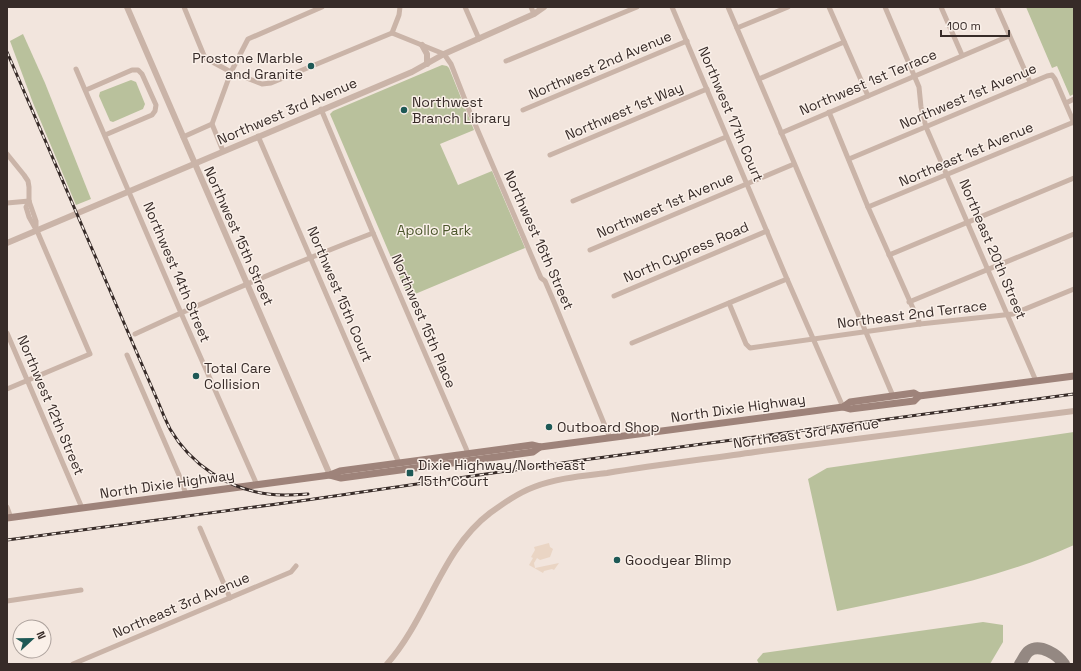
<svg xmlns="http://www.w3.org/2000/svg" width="1081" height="671" viewBox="0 0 1081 671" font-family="'Space Grotesk',sans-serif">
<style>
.green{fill:#b9c19c}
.plaza{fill:#ead5c4}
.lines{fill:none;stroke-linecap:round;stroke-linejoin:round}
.taxiway{stroke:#948882;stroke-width:12}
.minor{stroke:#cab4a8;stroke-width:5}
.tertiary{stroke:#cab4a8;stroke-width:6}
.secondary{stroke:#9e837a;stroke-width:7}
.rail-casing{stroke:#372b28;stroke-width:3}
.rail{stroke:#faf0e9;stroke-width:1.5;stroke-dasharray:4.5;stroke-linecap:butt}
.poi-dot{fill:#1e5956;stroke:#faf0e9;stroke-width:1.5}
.labels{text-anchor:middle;stroke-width:3;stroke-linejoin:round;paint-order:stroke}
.poi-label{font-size:14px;fill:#372b28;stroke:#faf0e9;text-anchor:start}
.street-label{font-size:14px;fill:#372b28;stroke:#faf0e9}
.park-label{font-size:14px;fill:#4b562c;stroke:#faf0e9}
</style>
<rect width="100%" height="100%" fill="#f2e5dd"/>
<!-- green -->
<g class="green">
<path d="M 1026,7 L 1074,7 L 1074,94 L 1070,96 L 1057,66 L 1052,68 Z"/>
<path d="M 23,34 L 45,83 L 91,199 L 76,205 L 33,103 L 10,41 Z"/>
<path d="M 442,65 L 447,66 L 449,68 L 474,130 L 440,144 L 458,185 L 492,171 L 525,248 L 408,297 L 330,114 L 333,111 Z"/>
<path d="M 131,80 L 136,82 L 145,104 L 143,109 L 113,122 L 110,121 L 99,96 L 100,92 Z"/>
<path d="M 1074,432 L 1074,545 C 999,579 917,594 837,611 L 808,479 L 827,468 Z"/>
<path d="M 983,622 L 1003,625 L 1003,642 L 990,664 L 759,664 L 757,660 L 763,653 Z"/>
</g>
<!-- plaza -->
<path class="plaza" d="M 549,543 L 550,547 L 553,549 L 550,557 L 540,560 L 537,558 L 534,563 L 535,568 L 559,563 L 554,570 L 552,569 L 544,571 L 543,573 L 529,565 L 533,558 L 531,557 L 535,550 L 534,547 Z"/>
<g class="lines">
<!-- taxiway -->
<path class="taxiway" d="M 1020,664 C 1023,660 1025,654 1029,651 C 1040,643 1058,655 1064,664"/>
<!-- minor -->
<g class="minor">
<path d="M 184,7 L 205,58 L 231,72 L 262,84 L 271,83 L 392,33 L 444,54 L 451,64 L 469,110 L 541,278 L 545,281 L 554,302 L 610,438"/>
<path d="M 465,7 L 479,39"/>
<path d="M 531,7 L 534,14"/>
<path d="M 672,7 L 787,279 L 843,407"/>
<path d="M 728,7 L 893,396"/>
<path d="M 829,7 L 868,96"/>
<path d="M 885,7 L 919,87 L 921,107 L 926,127 L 1036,381"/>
<path d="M 941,7 L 962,55"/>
<path d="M 997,7 L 1030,82"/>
<path d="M 737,28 L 788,7"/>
<path d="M 392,33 L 399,15 L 400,7"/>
<path d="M 506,61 L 637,7"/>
<path d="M 76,69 L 181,313 L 257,485"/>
<path d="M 759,79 L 844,42"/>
<path d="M 86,90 L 132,70 L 138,70 L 142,74 L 156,105 L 155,111 L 152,115 L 105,135"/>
<path d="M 1066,103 L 1074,99"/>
<path d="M 321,109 L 373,233 L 468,453"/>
<path d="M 523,110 L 687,41"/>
<path d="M 829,112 L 868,207 L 920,324"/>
<path d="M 781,133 L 1009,36"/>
<path d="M 258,136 L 399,463"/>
<path d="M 183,137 L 212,124"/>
<path d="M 223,151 L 212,124 L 231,72 L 248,39 L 322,7"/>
<path d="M 7,154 L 24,175 L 28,181 L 29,187 L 29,201 L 26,207 L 29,217 L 38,233 L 90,354 L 7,389"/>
<path d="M 550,155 L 707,89"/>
<path d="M 849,159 L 1047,76 L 1052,75 L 1055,79 L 1074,123"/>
<path d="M 29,201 L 36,221 L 36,229"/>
<path d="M 573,201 L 726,137"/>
<path d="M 7,203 L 29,201"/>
<path d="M 868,207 L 1074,122"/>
<path d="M 590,250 L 794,164"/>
<path d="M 889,255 L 1074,178"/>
<path d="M 614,296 L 767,231"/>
<path d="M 909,302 L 1074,234"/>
<path d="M 729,303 L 746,344 L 750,348 L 920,324 L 1013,314 L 1074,289"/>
<path d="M 7,333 L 82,508"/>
<path d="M 135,334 C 213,298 292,264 373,233"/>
<path d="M 632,343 L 787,279"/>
<path d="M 127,355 L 179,475 L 186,494"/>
<path d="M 7,507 L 11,518"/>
<path d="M 200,528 L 230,598"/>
<path d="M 7,601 L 81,590"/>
<path d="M 73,664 L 291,572 L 296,566"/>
</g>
<!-- tertiary -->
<g class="tertiary">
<path d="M 127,7 L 330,475"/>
<path d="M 422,45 L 427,54 L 427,64"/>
<path d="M 7,243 L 412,72 L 444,54 L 534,14 L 544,7"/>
<path d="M 387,664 C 428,618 441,550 490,513 C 504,503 518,493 534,487 C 557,478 583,476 607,473 C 656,465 706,459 755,452 C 861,438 967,424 1074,411"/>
</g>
<!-- secondary -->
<g class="secondary">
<path d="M 843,407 L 850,409 L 914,401 L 919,396"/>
<path d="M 330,475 L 341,478 L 533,452 L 540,447"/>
<path d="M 7,518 L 330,475 L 340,471 L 532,445 L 540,447 L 843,407 L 850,402 L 914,393 L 919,396 L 1074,376"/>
</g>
<defs>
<g id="rail">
<path d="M 7,52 L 159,404 C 162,412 166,421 170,429 C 191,465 228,489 268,494 C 282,496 295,495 308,494"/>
<path d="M 7,540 L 300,501 L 583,460 L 1074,394"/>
</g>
</defs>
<!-- rail casing -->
<use href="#rail" class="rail-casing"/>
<!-- rail -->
<use href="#rail" class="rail"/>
</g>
<!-- markers -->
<g class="poi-dot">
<circle cx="311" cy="66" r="4"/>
<circle cx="404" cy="110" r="4"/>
<circle cx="196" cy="376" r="4"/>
<circle cx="549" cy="427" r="4"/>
<rect x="406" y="469" width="8" height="8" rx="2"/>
<circle cx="617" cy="560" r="4"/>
</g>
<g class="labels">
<!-- poi labels -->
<g class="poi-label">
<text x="303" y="63" text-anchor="end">Prostone Marble<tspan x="303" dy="16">and Granite</tspan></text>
<text x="412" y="107">Northwest<tspan x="412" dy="16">Branch Library</tspan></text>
<text x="204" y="373">Total Care<tspan x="204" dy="16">Collision</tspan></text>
<text x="557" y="432">Outboard Shop</text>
<text x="418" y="470">Dixie Highway/Northeast<tspan x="418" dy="16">15th Court</tspan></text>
<text x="625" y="565">Goodyear Blimp</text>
</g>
<!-- street labels -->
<g class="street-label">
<text transform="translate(600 65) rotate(-23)" y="5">Northwest 2nd Avenue</text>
<text transform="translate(868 82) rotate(-23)" y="5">Northwest 1st Terrace</text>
<text transform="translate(968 96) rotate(-23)" y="5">Northwest 1st Avenue</text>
<text transform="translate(287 111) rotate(-23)" y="5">Northwest 3rd Avenue</text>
<text transform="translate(624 111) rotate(-23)" y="5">Northwest 1st Way</text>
<text transform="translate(731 114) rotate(67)" y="5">Northwest 17th Court</text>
<text transform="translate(966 154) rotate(-23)" y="5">Northeast 1st Avenue</text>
<text transform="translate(665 205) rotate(-23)" y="5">Northwest 1st Avenue</text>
<text transform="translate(239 236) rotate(66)" y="5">Northwest 15th Street</text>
<text transform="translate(539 240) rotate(66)" y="5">Northwest 16th Street</text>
<text transform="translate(993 249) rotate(67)" y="5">Northeast 20th Street</text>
<text transform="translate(686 252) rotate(-23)" y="5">North Cypress Road</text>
<text transform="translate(177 272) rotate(67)" y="5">Northwest 14th Street</text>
<text transform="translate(340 294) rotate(67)" y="5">Northwest 15th Court</text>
<text transform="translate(912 314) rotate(-7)" y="5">Northeast 2nd Terrace</text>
<text transform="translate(424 321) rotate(67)" y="5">Northwest 15th Place</text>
<text transform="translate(51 405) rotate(67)" y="5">Northwest 12th Street</text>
<text transform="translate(738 408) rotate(-8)" y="5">North Dixie Highway</text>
<text transform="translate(806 433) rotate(-8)" y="5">Northeast 3rd Avenue</text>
<text transform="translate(167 484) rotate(-8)" y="5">North Dixie Highway</text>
<text transform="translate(181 605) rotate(-23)" y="5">Northeast 3rd Avenue</text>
</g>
<!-- park labels -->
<g class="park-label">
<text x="434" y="235">Apollo Park</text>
</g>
</g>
<!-- border -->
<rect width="1081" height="671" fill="none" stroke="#372b28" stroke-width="16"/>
<!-- north arrow -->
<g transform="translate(32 639) rotate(68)"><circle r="19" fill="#faf0e9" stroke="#aca19c"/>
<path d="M0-3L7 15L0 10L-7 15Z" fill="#1e5956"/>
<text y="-6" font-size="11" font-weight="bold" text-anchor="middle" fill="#372b28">N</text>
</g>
<!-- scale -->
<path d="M941 30v6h68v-6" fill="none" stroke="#372b28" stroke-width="2"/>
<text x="947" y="30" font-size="12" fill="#372b28" stroke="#faf0e9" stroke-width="3" paint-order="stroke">100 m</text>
</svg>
